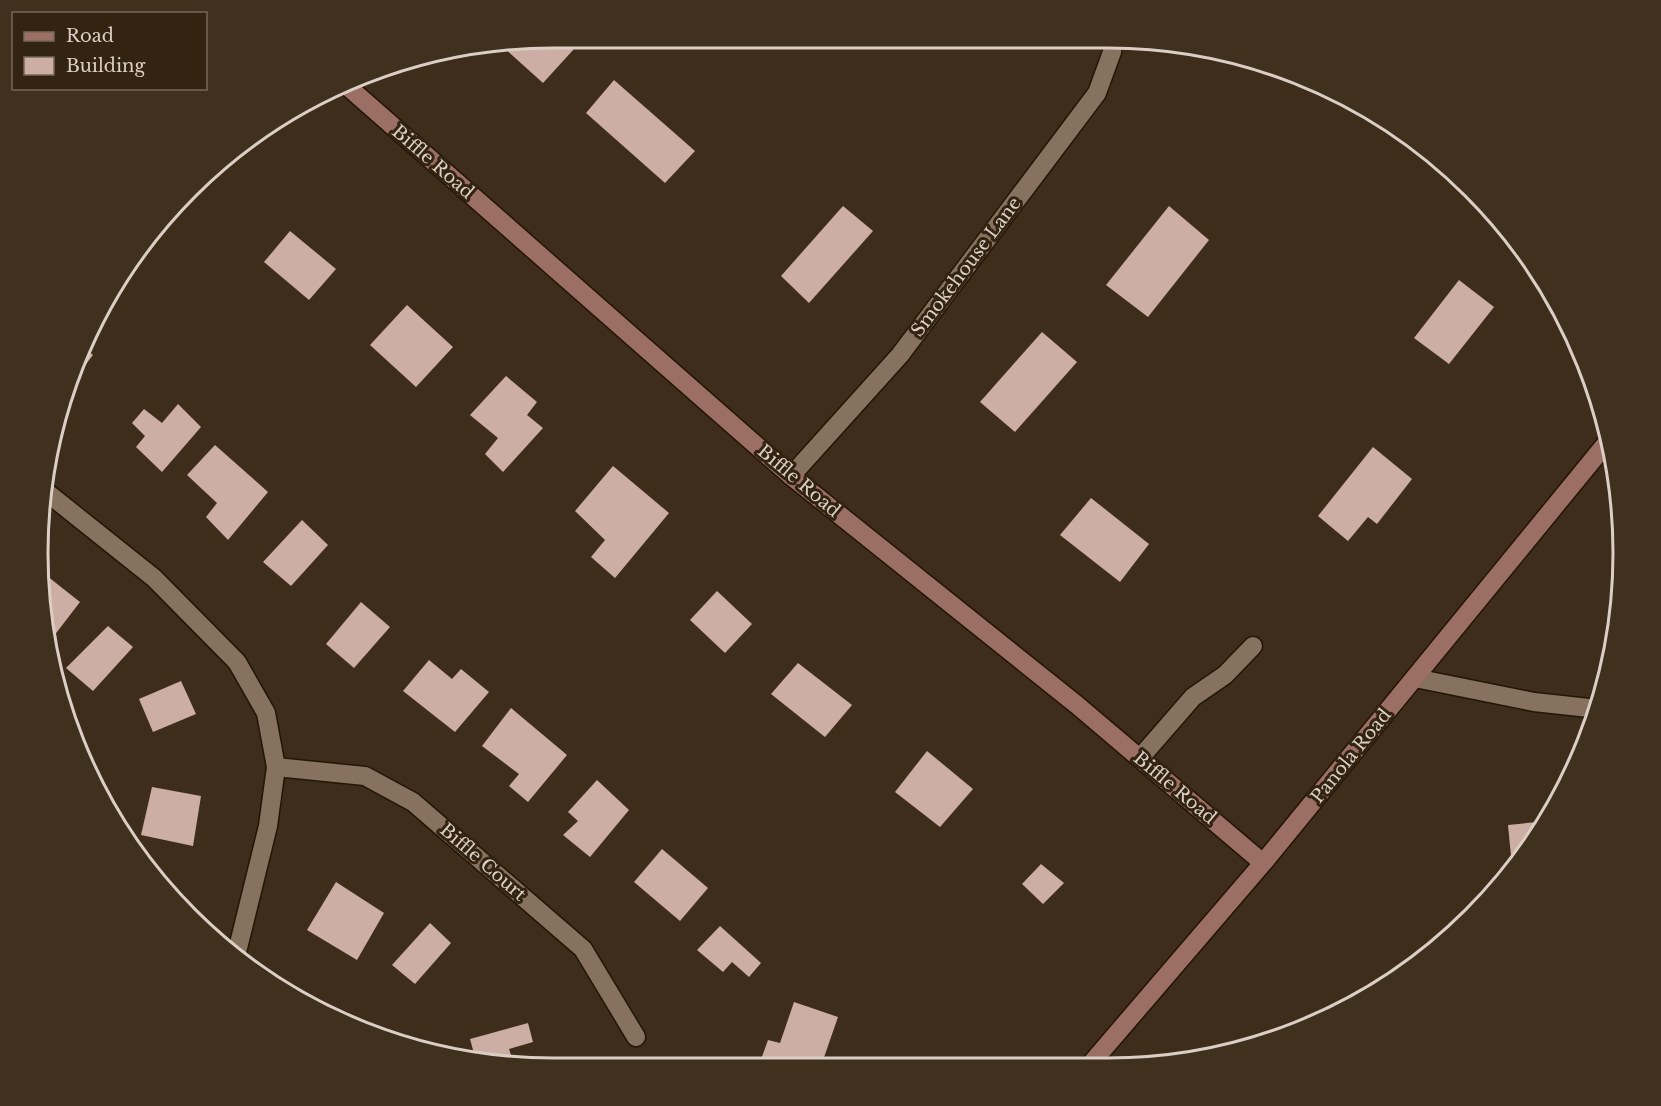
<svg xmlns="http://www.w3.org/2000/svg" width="1661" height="1106" viewBox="0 0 1661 1106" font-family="'Libre Baskerville',serif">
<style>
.building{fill:#cdaea4}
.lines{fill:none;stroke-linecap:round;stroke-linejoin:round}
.lane-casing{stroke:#241504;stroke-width:21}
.street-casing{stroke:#241504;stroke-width:21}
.secondary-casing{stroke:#241504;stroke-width:21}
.lane{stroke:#86725e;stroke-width:18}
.street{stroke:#86725e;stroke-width:18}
.secondary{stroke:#9b6f64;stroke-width:18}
.labels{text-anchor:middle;stroke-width:6;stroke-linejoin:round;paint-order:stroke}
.street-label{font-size:18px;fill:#dbcfc5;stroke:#332311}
.rim{fill:none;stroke:#dbcfc5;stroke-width:3}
</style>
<rect width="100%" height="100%" fill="#3e2d1b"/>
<!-- building -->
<g class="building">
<path d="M 553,38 L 560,38 L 574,49 L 543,83 L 502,46 Z"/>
<path d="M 614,80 L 695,151 L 665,183 L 586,113 Z"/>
<path d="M 843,206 L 873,231 L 809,303 L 781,276 Z"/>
<path d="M 1169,206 L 1209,240 L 1148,317 L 1106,285 Z"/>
<path d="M 290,231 L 336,269 L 309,300 L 264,262 Z"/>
<path d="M 1459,280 L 1494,307 L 1449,364 L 1414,338 Z"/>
<path d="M 407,305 L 453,347 L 416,387 L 370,345 Z"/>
<path d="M 1042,332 L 1077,362 L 1015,432 L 980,402 Z"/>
<path d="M 82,346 L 93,355 L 70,385 L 77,356 Z"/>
<path d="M 506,376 L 537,402 L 527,415 L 543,428 L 503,472 L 485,454 L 498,438 L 470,415 Z"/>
<path d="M 178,404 L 201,427 L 162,472 L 136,447 L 145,436 L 132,423 L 144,409 L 162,423 Z"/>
<path d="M 215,445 L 268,492 L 228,540 L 206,517 L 217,503 L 187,475 Z"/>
<path d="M 1373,447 L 1412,479 L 1377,524 L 1368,517 L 1348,541 L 1318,516 Z"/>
<path d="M 613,466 L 669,513 L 615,578 L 591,557 L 605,540 L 575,511 Z"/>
<path d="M 1091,498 L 1149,544 L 1120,582 L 1060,535 Z"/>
<path d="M 302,520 L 328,545 L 291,586 L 263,562 Z"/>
<path d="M 42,572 L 80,602 L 47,645 L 44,604 Z"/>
<path d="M 717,591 L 752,624 L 725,653 L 690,620 Z"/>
<path d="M 361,602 L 390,627 L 354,668 L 326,644 Z"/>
<path d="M 108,626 L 133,647 L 93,691 L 66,668 Z"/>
<path d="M 429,660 L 452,679 L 461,669 L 489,692 L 455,732 L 403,691 Z"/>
<path d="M 798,663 L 852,705 L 825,737 L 771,694 Z"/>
<path d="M 181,681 L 196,714 L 153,732 L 139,699 Z"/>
<path d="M 511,708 L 567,755 L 528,802 L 509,786 L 519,774 L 482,746 Z"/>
<path d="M 927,751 L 973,789 L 940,827 L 895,792 Z"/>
<path d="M 597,780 L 629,810 L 590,857 L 563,835 L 578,821 L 568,812 Z"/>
<path d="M 152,787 L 201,796 L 193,846 L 141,835 Z"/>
<path d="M 1547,821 L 1515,866 L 1512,866 L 1508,825 Z"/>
<path d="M 662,849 L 708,888 L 680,921 L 634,882 Z"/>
<path d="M 1041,864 L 1064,883 L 1043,904 L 1022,884 Z"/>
<path d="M 336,882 L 384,913 L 357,960 L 307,930 Z"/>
<path d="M 430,923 L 451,943 L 415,984 L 392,965 Z"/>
<path d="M 720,926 L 761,963 L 749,977 L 732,962 L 723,972 L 697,950 Z"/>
<path d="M 794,1002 L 838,1017 L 821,1066 L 759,1065 L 768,1040 L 780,1043 Z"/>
<path d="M 528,1023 L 533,1042 L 509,1049 L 514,1064 L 485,1064 L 476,1061 L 470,1039 Z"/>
</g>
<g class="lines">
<defs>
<path id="lane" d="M 1140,758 L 1193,697 L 1225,675 L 1253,646"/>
<g id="street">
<path d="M 791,476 L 900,355 L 1097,93 L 1112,52 L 1113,42"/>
<path d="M 45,491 L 154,578 L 237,662 L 266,713 L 276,767 L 268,826 L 236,956"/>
<path d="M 1415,678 L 1534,702 L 1598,709"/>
<path d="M 276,767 L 365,776 L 413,802 L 583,949 L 636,1037"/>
</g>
<g id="secondary">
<path d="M 346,85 L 791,476 L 1077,705 L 1263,863"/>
<path d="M 1088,1067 L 1263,863 L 1609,440"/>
</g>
</defs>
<!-- lane casing -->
<use href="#lane" class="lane-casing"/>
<!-- street casing -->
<use href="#street" class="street-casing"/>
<!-- secondary casing -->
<use href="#secondary" class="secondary-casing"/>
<!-- lane -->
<use href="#lane" class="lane"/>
<!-- street -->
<use href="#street" class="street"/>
<!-- secondary -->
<use href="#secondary" class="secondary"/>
</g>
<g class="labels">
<!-- street labels -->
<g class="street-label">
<text transform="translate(433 162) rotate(41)" y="6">Biffle Road</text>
<text transform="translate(966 267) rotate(-53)" y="6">Smokehouse Lane</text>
<text transform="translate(799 481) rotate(40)" y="6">Biffle Road</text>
<text transform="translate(1351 756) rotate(-51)" y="6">Panola Road</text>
<text transform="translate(1175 788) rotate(40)" y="6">Biffle Road</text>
<text transform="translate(483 862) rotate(41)" y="6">Biffle Court</text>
</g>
</g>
<!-- crop -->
<path d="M0 0H1661V1106H0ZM553 48H1108A505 505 0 0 1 1613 553V553A505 505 0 0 1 1108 1058H553A505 505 0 0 1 48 553V553A505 505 0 0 1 553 48Z" fill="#40311f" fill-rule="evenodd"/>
<path class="rim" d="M553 48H1108A505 505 0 0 1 1613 553V553A505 505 0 0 1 1108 1058H553A505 505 0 0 1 48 553V553A505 505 0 0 1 553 48Z"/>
<!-- legend -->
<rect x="12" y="12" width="195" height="78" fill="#332311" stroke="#766859" stroke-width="1.5"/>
<rect x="24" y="32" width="30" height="9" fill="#9b6f64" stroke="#766859" stroke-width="1.5"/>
<text x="66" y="42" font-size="18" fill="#dbcfc5">Road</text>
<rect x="24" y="57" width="30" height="18" fill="#cdaea4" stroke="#766859" stroke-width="1.5"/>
<text x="66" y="72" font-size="18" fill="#dbcfc5">Building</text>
</svg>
